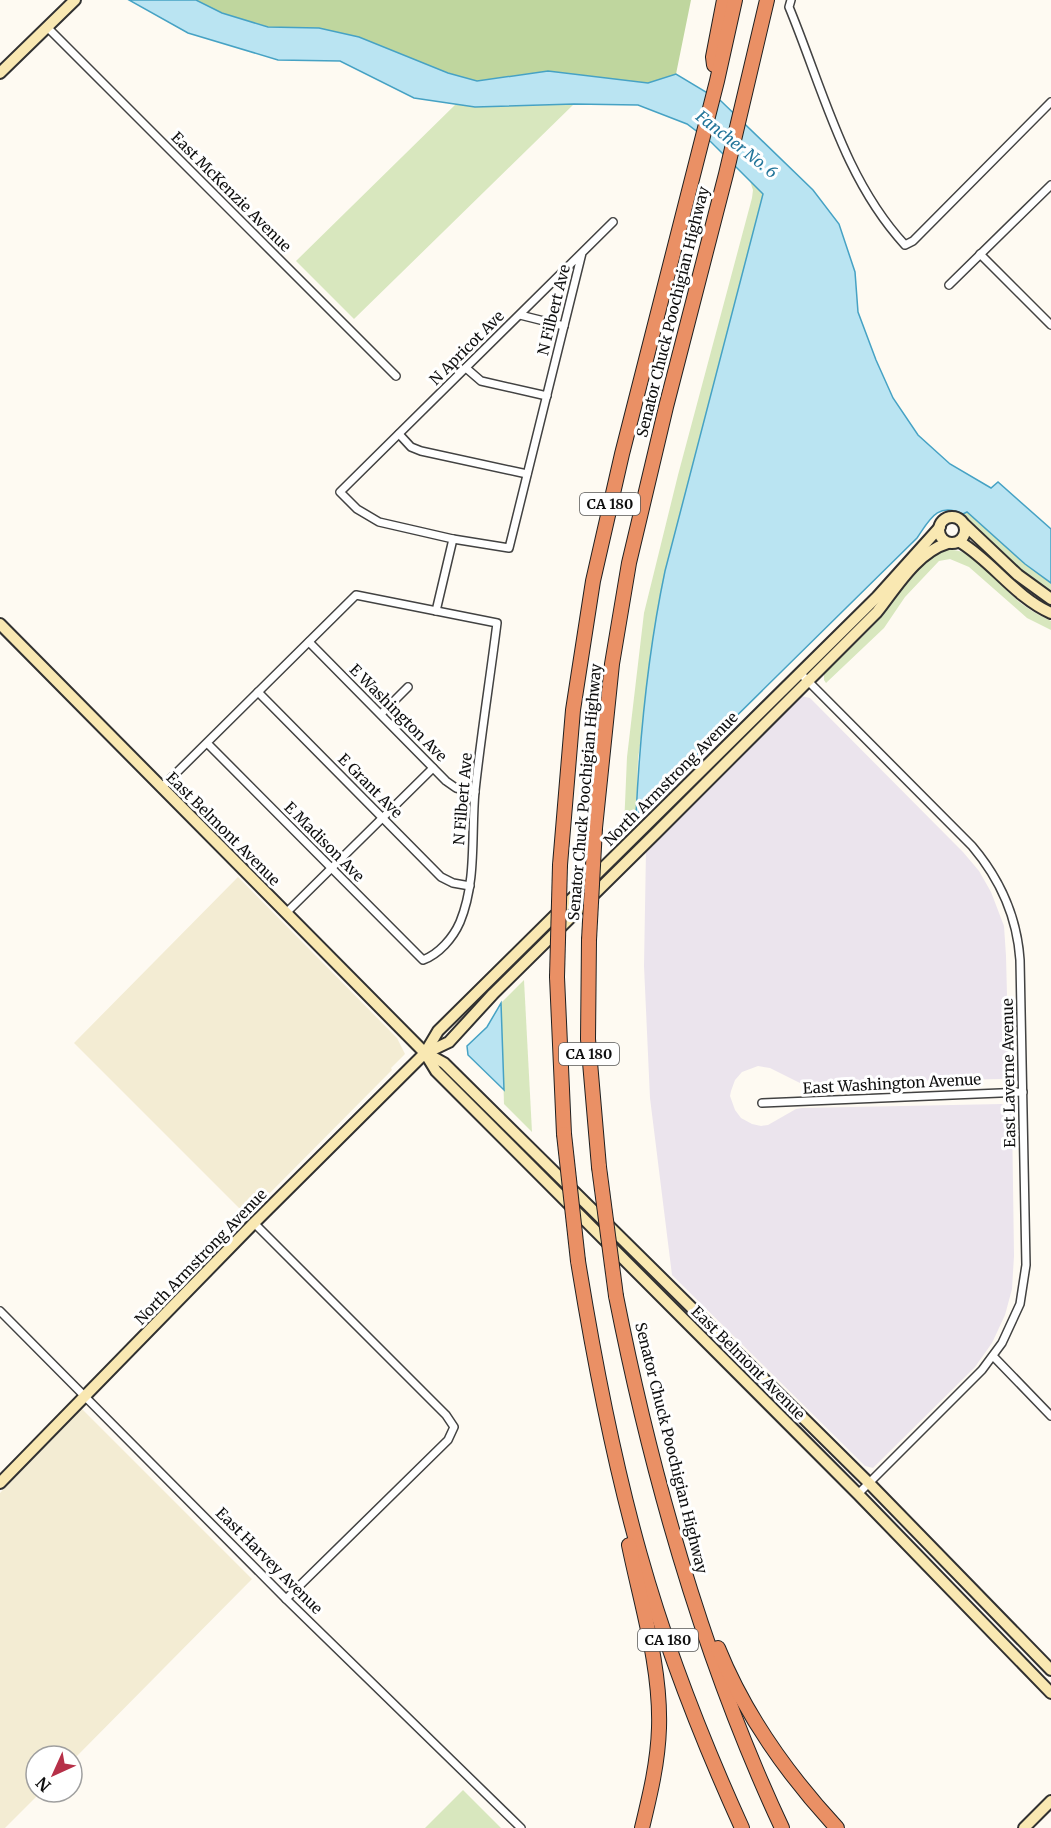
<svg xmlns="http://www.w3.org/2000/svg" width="1051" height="1828" viewBox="0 0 1051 1828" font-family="Merriweather,serif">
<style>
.industrial{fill:#ebe4ed}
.farmland{fill:#f3ecd3}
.green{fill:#d8e7be}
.forest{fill:#bfd69e}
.water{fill:#bae4f2;stroke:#46a2c4;stroke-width:1.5}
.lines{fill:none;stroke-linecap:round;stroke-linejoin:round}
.street-casing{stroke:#424242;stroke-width:10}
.secondary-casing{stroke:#313131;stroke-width:14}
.highway-casing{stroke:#202020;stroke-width:16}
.street{stroke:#fff;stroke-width:7}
.secondary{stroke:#f9e8b2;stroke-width:10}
.highway{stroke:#ea9065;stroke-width:14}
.highway-bridge-casing{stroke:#202020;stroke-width:16;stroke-linecap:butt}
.highway-bridge{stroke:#ea9065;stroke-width:14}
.labels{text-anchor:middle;stroke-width:6;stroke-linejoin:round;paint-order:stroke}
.shield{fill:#fff;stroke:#575757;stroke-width:1.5}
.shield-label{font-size:14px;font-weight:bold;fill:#0f0f0f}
.street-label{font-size:15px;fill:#0f0f0f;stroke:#fff}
.water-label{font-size:16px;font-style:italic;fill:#217499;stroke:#fff}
</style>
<rect width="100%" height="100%" fill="#fefaf2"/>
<!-- industrial -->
<path class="industrial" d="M 801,696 L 810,698 L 963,852 L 979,871 L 991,892 L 1004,926 L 1006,956 L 1009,1073 L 1002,1079 L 800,1083 L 770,1068 L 758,1066 L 742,1072 L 735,1080 L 731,1091 L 730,1096 L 735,1110 L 741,1118 L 752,1124 L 761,1126 L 768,1125 L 796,1109 L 802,1108 L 1002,1104 L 1012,1113 L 1014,1256 L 1012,1289 L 1005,1315 L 992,1343 L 975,1367 L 873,1468 L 865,1466 L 672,1275 L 650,1098 L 644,966 L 646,850 Z"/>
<!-- farmland -->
<g class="farmland">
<path d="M 238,877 L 397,1038 L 405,1054 L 391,1068 L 392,1070 L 247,1216 L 74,1043 Z"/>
<path d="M 82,1409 L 252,1579 L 72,1761 L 72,1756 L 36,1756 L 36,1792 L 41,1792 L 5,1828 L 0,1828 L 0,1493 Z"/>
</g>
<!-- green -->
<g class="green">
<path d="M 456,104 L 475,107 L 574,104 L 354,319 L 296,261 Z"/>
<path d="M 750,181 L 763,194 L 665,571 L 638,759 L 636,815 L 624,827 L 627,757 L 644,613 L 678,475 L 752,198 L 753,190 Z"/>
<path d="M 967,512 L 1025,564 L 1051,583 L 1051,593 L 1022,571 L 980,534 L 963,514 Z"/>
<path d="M 948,550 C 978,549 995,580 1015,598 C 1025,608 1039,615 1051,621 L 1051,630 L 1027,618 L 969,567 L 950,559 L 939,561 L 905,597 L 884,628 L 826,683 L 824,680 L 824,672 C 844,653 866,635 884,614 C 903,592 917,557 948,550 Z"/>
<path d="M 524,980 L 532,1132 L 504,1104 L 501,1003 Z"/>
<path d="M 463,1790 L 501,1828 L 425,1828 Z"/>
</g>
<!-- forest -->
<path class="forest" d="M 196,0 L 691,0 L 676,74 L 648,83 L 548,71 L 477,81 L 448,73 L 359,37 L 319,28 L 268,27 L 222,13 Z"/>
<!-- water -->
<g class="water">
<path d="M 129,0 L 196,0 L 222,13 L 268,27 L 319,28 L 359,37 L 448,73 L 477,81 L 548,71 L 648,83 L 676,74 L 721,101 L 813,190 L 839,224 L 855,272 L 858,312 L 876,360 L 893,398 L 918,435 L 950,464 L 991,488 L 998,482 L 1051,529 L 1051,583 L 1025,564 L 967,512 L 963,514 C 937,502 930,519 917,538 L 636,815 C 640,733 648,652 665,571 L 763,194 L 711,142 L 687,124 L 638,105 L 574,104 L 475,107 L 414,98 L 340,61 L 278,60 L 188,33 Z"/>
<path d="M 501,1003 L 504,1090 L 468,1055 L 467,1046 L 487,1027 Z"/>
</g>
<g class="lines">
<defs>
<g id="street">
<path d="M 791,0 L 789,7 C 823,89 844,179 905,245 L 913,241 L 1051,102"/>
<path d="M 47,27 L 396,376"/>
<path d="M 582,253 L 509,548 L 453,539 L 379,522 L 357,509 L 340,492 L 613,222"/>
<path d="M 980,254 L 1051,325"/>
<path d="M 949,285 L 1051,185"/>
<path d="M 520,315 L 564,326"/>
<path d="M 466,368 L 481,381 L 547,396"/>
<path d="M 399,434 L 411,447 L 421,451 L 527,474"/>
<path d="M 436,611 L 453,539"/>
<path d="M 309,642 L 446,781 L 456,788 L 475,792"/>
<path d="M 800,673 L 972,846 C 1000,879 1017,916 1020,960 L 1026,1265 L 1020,1304 L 1002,1343 L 982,1370 L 858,1494"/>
<path d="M 258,692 L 441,877 L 453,883 L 470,886"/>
<path d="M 381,714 L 408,687"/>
<path d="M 161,788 L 356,595 L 497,623 C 490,679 481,735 475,791 C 471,834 477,881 460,922 C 453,938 439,954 423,960 L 207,743"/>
<path d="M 286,913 L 433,768"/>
<path d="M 762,1103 L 1023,1092"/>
<path d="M 254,1223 L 446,1415 L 454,1427 L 448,1440 L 286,1599"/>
<path d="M 0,1311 L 286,1599 L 521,1828"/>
<path d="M 993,1356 L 1051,1416"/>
</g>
<g id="secondary">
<path d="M 0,73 L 75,0"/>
<circle cx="952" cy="530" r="13"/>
<path d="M 965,525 L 1018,575 L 1051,599"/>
<path d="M 960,542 C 993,562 1015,597 1051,613"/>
<path d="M 0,624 L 425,1053 L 436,1071 L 858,1494 L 1051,1693"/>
<path d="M 426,1053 L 444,1063 L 869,1483 L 1051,1670"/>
<path d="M 426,1053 L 449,1042 L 493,994 L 655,834 L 877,612 C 896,588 917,552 948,543"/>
<path d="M 0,1483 L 254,1223 L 425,1053 L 438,1031 L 877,597 L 940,527"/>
<path d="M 1024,1828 L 1051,1801"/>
</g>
<g id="highway">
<path d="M 714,65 L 713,57 L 724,0"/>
<path d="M 595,828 L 612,664 L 629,563 L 666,407 L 726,174 L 767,0"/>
<path d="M 560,865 L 573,710 L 593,581 L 622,454 L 717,81 L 735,0"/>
<path d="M 589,940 L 588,1039 L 599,1167"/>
<path d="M 557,977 L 564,1134"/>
<path d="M 578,1261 C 594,1360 613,1459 640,1555 C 666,1648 702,1740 742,1828"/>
<path d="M 616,1296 C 652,1478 703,1659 782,1828"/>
<path d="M 629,1545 C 641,1604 661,1666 659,1728 C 658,1762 650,1795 642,1828"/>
<path d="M 718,1648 C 745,1715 788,1775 837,1828"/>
</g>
</defs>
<!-- street casing -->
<use href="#street" class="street-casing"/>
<!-- secondary casing -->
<use href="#secondary" class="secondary-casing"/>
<!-- highway casing -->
<use href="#highway" class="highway-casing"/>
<!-- street -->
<use href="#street" class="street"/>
<!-- secondary -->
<use href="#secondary" class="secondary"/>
<!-- highway -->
<use href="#highway" class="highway"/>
<defs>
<g id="highway-bridge">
<path d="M 589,940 L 595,828"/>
<path d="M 557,977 L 560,865"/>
<path d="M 564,1134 L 578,1261"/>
<path d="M 599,1167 L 616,1296"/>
</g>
</defs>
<!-- highway-bridge casing -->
<use href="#highway-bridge" class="highway-bridge-casing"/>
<!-- highway-bridge -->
<use href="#highway-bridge" class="highway-bridge"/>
</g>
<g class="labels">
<!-- shield labels -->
<g class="shield">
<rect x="580" y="493" width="60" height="22" rx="4.5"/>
<rect x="559" y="1043" width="60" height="22" rx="4.5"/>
<rect x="638" y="1629" width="60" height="22" rx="4.5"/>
</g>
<g class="shield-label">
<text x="610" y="509">CA 180</text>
<text x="589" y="1059">CA 180</text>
<text x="668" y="1645">CA 180</text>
</g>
<!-- street labels -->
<g class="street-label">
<text transform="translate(231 192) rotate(45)" y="5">East McKenzie Avenue</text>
<text transform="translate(554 310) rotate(-76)" y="5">N Filbert Ave</text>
<text transform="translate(673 312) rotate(-76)" y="5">Senator Chuck Poochigian Highway</text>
<text transform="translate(467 348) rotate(-45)" y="5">N Apricot Ave</text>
<text transform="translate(398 713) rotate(45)" y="5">E Washington Ave</text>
<text transform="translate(671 779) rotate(-45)" y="5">North Armstrong Avenue</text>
<text transform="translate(370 786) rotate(45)" y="5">E Grant Ave</text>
<text transform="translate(585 792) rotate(-85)" y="5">Senator Chuck Poochigian Highway</text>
<text transform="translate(463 799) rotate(-85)" y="5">N Filbert Ave</text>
<text transform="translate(223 829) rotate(45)" y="5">East Belmont Avenue</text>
<text transform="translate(324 842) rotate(45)" y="5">E Madison Ave</text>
<text transform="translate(1009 1073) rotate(-91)" y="5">East Laverne Avenue</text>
<text transform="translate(892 1084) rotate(-3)" y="5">East Washington Avenue</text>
<text transform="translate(201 1257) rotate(-46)" y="5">North Armstrong Avenue</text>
<text transform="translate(748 1363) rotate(45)" y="5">East Belmont Avenue</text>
<text transform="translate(671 1448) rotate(76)" y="5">Senator Chuck Poochigian Highway</text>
<text transform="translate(269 1561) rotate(45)" y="5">East Harvey Avenue</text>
</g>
<!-- water labels -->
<g class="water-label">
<text transform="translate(737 144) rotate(38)" y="6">Fancher No. 6</text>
</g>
</g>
<!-- north arrow -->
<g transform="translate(54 1774) rotate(225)"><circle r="28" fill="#ffffff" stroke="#9f9f9f" stroke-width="1.5"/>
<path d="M0-4.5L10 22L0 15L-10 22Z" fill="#b63048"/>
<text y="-9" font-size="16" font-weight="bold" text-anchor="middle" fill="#0f0f0f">N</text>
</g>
</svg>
